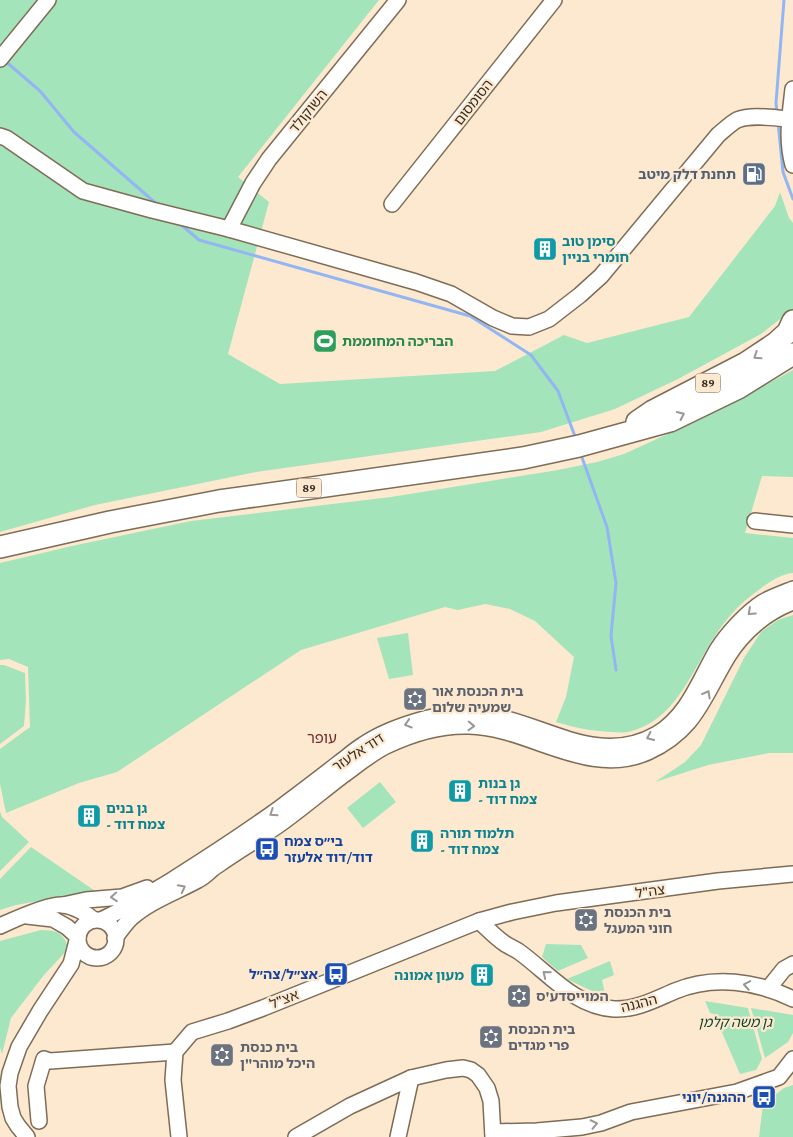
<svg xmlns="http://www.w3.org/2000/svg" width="793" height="1137" viewBox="0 0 793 1137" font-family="'Crimson Pro','Noto Sans Hebrew',serif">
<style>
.green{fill:#a4e4ba}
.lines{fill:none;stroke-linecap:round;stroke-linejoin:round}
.stream{stroke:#92b6f3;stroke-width:3}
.minor-casing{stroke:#7e6c56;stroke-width:18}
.highway-casing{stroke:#7e6c56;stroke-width:24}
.minor{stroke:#fff;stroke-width:15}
.highway{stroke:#fff;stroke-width:21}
.oneway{stroke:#9a9692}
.labels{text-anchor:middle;stroke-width:4.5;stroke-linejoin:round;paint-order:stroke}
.shield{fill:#fde9d0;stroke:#716558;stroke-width:1}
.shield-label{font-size:12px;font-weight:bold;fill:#352d24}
.street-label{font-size:14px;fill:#352d24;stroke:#fde9d0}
.service-label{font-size:14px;font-weight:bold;fill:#4e5e75;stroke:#fde9d0;text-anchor:end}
.culture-label{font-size:14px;font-weight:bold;fill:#0d838f;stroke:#fde9d0;text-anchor:start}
.leisure-label{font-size:14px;font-weight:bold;fill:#27864d;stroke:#fde9d0;text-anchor:start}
.worship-label{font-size:14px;font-weight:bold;fill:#5b616d;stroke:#fde9d0;text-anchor:start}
.transit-label{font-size:14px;font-weight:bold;fill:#164399;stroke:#fde9d0;text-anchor:end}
.park-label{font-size:14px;font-style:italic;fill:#0f4629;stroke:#fde9d0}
.neighbourhood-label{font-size:15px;fill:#6f2930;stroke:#fde9d0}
</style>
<rect width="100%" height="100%" fill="#fde9d0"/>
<!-- green -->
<g class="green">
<path d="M 0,0 L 379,0 L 238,177 L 269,202 L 228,354 L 280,384 L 495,371 L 564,335 L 587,343 L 689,317 L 775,206 L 780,192 L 789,218 L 793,223 L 793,309 L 761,334 L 678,379 L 615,409 L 541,432 L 256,472 L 95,505 L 0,532 Z"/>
<path d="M 793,370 L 793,477 L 762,476 L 745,533 L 793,538 L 793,573 C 779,574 767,584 756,592 C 740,603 725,620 715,636 C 690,673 676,721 628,732 C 623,733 617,732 612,732 C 591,731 576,728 556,722 L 566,697 L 574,657 L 535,621 L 510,609 L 485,604 L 458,610 L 445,607 L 301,650 L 117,772 L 79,783 L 6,813 L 0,784 L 0,749 L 30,727 L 28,667 L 9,659 L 0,660 L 0,563 L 72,546 L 191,521 L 391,497 L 558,470 L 597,462 L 624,454 L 683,427 L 741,398 Z"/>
<path d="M 793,615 L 793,753 L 769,753 L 708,765 L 655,782 L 685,762 L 701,745 L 744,658 L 761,632 L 778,620 Z"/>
<path d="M 408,633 L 413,675 L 389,679 L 377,638 Z"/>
<path d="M 0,665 L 4,665 L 25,673 L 26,700 L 24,726 L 0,744 Z"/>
<path d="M 380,782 L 396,802 L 363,828 L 347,808 Z"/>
<path d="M 0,811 L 2,817 L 29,842 L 0,871 Z"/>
<path d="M 31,847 L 101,895 L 84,893 L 16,905 L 0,910 L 0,879 Z"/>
<path d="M 41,930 C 59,931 61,931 69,948 L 44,975 L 11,1018 L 2,1054 L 0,1047 L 0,941 Z"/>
<path d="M 546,944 L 581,945 L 588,958 L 558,971 L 542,957 Z"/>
<path d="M 610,961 L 614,975 L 602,980 L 606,998 L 567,979 Z"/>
<path d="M 705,1001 L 748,1008 L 762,1059 L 756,1070 L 740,1074 L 714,1014 L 710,1013 Z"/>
<path d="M 751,1008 L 793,1015 L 793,1033 L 788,1042 L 765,1058 Z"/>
<path d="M 793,1085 L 793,1137 L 759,1137 L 763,1104 L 784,1088 Z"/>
</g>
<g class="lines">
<!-- stream -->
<g class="stream">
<path d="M 4,60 L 40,91 L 74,132 L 159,206"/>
<path d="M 777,113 L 776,103 L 784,0"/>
<path d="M 778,122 L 783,172 L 793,199"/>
<path d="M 179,223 L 199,240 L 470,316 L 531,355 L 558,391 L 576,439"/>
<path d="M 580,452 L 607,527 L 616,583 L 611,636 L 616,670"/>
</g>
<defs>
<g id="minor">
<path d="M 0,59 L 48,0"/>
<path d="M 793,89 C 790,115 786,140 793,165"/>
<path d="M 0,136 L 6,138 L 83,191 L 152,210 L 229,229 L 416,282 L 451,294 L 493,318 L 512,326 L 529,327 L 549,319 L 580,295 L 601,276 L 718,135 C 724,130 730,124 737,120 C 751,114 774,118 789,119"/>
<path d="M 392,204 L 554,0"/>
<path d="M 229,229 L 253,183 L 269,159 L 398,0"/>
<path d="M 755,521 L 793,525"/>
<path d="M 63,905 L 86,900 L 122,897 L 147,888"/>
<path d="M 27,916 L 53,919 L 67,927 L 78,937"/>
<path d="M 101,920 C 125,909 147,895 169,882 C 207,858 244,834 280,808 C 300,793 320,778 339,763 C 347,757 355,750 363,745 C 382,732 405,724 428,718 C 446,714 466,712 485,714 C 544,723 598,768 657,734 C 688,716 700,679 717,650 C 727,634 746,613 763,602 C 772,597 783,593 793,589"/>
<circle cx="97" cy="939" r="19"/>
<path d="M 479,921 C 487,928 495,937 504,943 C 508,946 513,948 518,951 C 548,972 573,1006 614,1009 C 636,1010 656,999 675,991 C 713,975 757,981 793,999"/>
<path d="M 0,926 C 13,920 50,903 63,905 C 73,906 86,913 94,920"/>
<path d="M 115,938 C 120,931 125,924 131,918 C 150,901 176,892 198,880 C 206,876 211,869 218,865 C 238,851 260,838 280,824 C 301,809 321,792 342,776 C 356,766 370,754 386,746 C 411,734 441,725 469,726 C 529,727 588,779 648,752 C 696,730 703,697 728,656 C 743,632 766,612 793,602"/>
<path d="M 768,989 L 784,969 L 793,964"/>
<path d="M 39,1121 L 36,1086 L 44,1059 L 50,1061 L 175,1052"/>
<path d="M 493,1132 L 537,1131 L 582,1127 L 601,1123 L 631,1112 L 737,1092 L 779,1077 L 793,1059"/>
<path d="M 27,1137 L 18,1126 L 13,1118 L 10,1107 L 8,1086 L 10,1073 L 19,1047 L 40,1011 L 71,964 L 78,937"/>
<path d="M 179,1137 L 173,1080 L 175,1052 L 192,1032 L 228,1021 L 263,1008 L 479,921 L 512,912 L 556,903 L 718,881 L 793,874"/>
<path d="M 296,1137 L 350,1106 L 411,1078 L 446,1070 L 463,1068 L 471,1070 L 478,1075 L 487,1088 L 491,1101 L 493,1137"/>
<path d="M 398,1137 L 411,1078"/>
</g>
<g id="highway">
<path d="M 637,422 L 653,411 L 746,363 L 776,343 L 788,332 L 793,321"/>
<path d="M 0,547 L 110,522 L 219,501 L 523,458 L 579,446 L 670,421 L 738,388 L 793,354"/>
</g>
</defs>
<!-- minor casing -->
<use href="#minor" class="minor-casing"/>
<!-- highway casing -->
<use href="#highway" class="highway-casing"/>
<!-- minor -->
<use href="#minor" class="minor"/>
<!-- highway -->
<use href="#highway" class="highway"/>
</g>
<!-- one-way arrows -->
<defs><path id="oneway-chevron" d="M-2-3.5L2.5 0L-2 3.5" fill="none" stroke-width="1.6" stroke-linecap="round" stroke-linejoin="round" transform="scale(1.25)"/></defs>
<g class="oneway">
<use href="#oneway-chevron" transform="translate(757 356) rotate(146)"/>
<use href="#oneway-chevron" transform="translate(681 415) rotate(-25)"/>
<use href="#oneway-chevron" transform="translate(751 612) rotate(138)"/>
<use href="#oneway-chevron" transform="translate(707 694) rotate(-61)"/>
<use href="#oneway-chevron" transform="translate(408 724) rotate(163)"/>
<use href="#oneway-chevron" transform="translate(471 726) rotate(2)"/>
<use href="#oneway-chevron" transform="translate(650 737) rotate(155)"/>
<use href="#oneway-chevron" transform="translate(273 813) rotate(146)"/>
<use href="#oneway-chevron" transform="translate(182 888) rotate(-27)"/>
<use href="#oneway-chevron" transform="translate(114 897) rotate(176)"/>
<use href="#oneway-chevron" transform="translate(546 974) rotate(-141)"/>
<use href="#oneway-chevron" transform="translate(747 985) rotate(-170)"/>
<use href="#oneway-chevron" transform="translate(594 1124) rotate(-12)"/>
</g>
<!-- icons -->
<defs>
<symbol id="fuel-square" viewBox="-11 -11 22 22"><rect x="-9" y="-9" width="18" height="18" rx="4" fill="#5c6f8a" stroke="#fde9d0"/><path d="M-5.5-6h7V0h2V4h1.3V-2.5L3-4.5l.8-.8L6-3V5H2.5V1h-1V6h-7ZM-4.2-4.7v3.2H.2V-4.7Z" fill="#fff"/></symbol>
<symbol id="building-square" viewBox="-11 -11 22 22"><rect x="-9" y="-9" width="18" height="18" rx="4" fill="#0f9aa8" stroke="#fde9d0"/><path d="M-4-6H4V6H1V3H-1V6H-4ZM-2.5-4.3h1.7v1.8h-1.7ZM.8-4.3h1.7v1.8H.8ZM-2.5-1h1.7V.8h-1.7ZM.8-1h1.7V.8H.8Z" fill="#fff"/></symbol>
<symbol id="stadium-square" viewBox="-11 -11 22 22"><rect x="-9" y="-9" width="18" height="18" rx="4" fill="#2e9e5b" stroke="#fde9d0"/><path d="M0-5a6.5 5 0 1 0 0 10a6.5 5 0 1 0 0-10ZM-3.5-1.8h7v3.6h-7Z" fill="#fff"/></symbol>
<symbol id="synagogue-square" viewBox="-11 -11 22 22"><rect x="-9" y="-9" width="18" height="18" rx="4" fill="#6b7280" stroke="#fde9d0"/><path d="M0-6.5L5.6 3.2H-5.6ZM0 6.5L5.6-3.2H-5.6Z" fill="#fff"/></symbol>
<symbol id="bus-square" viewBox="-11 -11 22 22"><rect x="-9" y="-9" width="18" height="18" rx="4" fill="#1a4fb4" stroke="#fde9d0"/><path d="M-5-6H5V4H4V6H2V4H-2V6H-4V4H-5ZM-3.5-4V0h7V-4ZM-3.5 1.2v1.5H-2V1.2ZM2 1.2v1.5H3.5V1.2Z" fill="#fff"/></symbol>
</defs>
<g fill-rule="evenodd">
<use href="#fuel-square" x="740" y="160" width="28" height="28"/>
<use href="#building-square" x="531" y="235" width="28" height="28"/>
<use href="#stadium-square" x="311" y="327" width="28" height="28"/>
<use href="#synagogue-square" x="401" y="685" width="28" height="28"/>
<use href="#building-square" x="446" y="777" width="28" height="28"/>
<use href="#building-square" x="75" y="802" width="28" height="28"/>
<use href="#building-square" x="408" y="827" width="28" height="28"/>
<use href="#bus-square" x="253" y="835" width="28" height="28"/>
<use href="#synagogue-square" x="572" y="906" width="28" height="28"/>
<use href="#bus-square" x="322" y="960" width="28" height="28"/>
<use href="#building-square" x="468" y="961" width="28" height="28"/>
<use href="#synagogue-square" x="505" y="982" width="28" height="28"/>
<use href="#synagogue-square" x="477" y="1023" width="28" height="28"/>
<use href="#synagogue-square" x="208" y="1041" width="28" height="28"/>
<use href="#bus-square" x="750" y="1083" width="28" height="28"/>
</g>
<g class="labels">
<!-- shield labels -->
<g class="shield">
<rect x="695.5" y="373.5" width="25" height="19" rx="4"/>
<rect x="296.5" y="478.5" width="25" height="19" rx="4"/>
</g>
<g class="shield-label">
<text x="708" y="387">89</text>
<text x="309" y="492">89</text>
</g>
<!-- street labels -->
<g class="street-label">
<text transform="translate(473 102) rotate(-52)" y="5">הסומסום</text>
<text transform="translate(308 111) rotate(-51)" y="5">השוקולד</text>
<text transform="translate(358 752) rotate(-33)" y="5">דוד אלעזר</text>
<text transform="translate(650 891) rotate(-8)" y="5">צה"ל</text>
<text transform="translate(284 999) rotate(-21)" y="5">אצ"ל</text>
<text transform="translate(639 1003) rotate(-14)" y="5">ההגנה</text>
</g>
<!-- service labels -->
<g class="service-label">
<text x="736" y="179">תחנת דלק מיטב</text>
</g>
<!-- culture labels -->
<g class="culture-label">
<text x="562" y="246">סימן טוב<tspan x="562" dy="16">חומרי בניין</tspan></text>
<text x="478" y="788">גן בנות<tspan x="478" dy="16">- צמח דוד</tspan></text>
<text x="106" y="813">גן בנים<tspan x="106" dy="16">- צמח דוד</tspan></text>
<text x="440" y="838">תלמוד תורה<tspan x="440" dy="16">- צמח דוד</tspan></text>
<text x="464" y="980" text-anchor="end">מעון אמונה</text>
</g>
<!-- leisure labels -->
<g class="leisure-label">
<text x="342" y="346">הבריכה המחוממת</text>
</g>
<!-- worship labels -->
<g class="worship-label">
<text x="432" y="696">בית הכנסת אור<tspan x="432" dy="16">שמעיה שלום</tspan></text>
<text x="604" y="917">בית הכנסת<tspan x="604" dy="16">חוני המעגל</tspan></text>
<text x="536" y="1001">המוייסדע'ס</text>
<text x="508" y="1034">בית הכנסת<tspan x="508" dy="16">פרי מגדים</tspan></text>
<text x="240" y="1052">בית כנסת<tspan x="240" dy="16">היכל מוהר"ן</tspan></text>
</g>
<!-- transit labels -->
<g class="transit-label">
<text x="284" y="846" text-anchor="start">בי״ס צמח<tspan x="284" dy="16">דוד/דוד אלעזר</tspan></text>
<text x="318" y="979">אצ״ל/צה״ל</text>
<text x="746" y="1102">ההגנה/יוני</text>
</g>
<!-- park labels -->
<g class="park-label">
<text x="735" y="1027">גן משה קלמן</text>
</g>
<!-- neighbourhood labels -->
<g class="neighbourhood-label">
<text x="322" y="743">עופר</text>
</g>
</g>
</svg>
